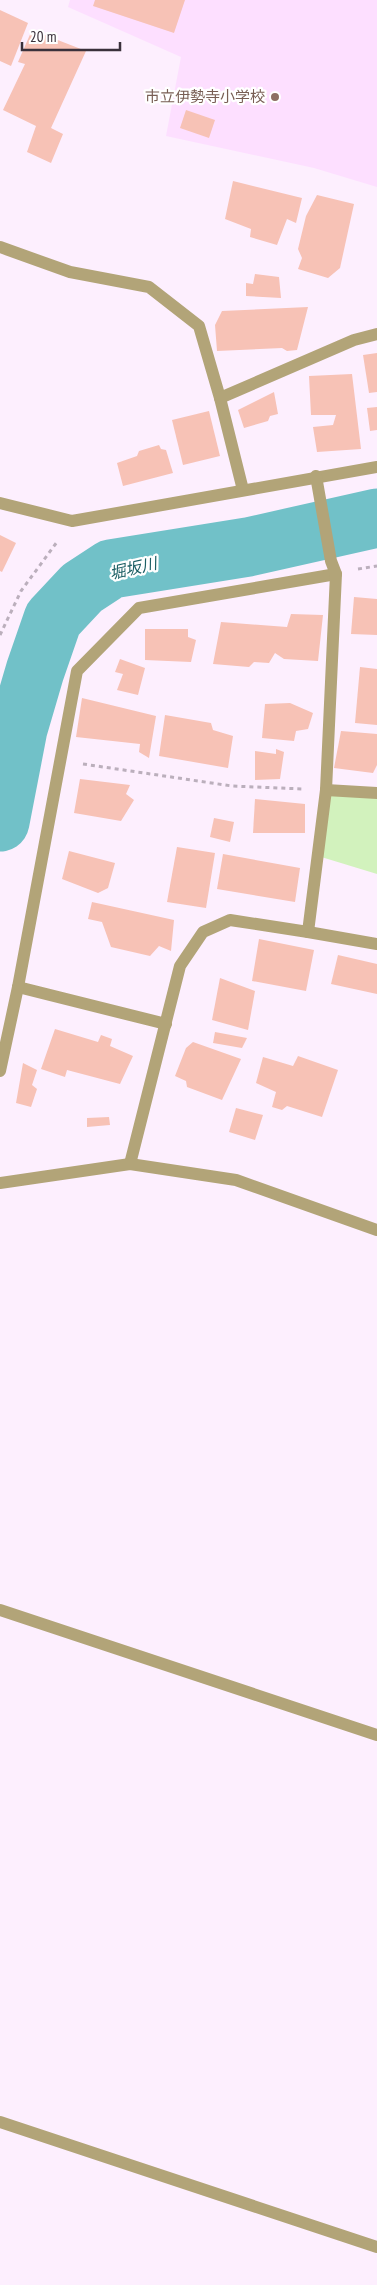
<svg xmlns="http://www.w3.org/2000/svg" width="377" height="2285" viewBox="0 0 377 2285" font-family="'PT Sans Narrow','Noto Sans JP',sans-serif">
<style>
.built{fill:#fddfff}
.green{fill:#d2f2bd}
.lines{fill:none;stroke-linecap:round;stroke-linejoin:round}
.river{stroke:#71c1c8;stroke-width:59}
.building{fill:#f7c2b6}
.path{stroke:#bbafbc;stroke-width:3;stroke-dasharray:4 4;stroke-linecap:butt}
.street{stroke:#b2a478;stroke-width:12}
.education-dot{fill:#8d6e63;stroke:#fff;stroke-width:2}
.labels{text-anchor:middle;stroke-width:4.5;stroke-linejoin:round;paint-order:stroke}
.education-label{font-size:15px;fill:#785e54;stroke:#fff;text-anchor:end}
.water-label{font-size:16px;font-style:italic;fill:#1c5f64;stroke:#fff}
</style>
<rect width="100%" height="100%" fill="#fdeffe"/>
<!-- built -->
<path class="built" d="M 70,0 L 377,0 L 377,187 L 314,168 L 166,136 L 181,57 L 68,7 Z"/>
<!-- green -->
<path class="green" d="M 326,790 L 377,793 L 377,874 L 318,856 Z"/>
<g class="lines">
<!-- river -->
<path class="river" d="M 0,822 L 18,729 L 35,671 L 53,619 L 82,588 L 111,569 L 248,547 L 377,518"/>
</g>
<!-- building -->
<g class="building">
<path d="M 95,0 L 185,0 L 174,33 L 93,6 Z"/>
<path d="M 0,10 L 28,23 L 11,66 L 0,61 Z"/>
<path d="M 32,30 L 86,51 L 51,128 L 63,134 L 51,163 L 27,152 L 36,126 L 3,110 L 25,64 L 18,62 Z"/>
<path d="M 186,110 L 215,120 L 209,138 L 180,128 Z"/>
<path d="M 233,181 L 302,198 L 296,223 L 287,219 L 277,245 L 250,237 L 251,229 L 225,219 Z"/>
<path d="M 317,195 L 354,204 L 340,268 L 328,278 L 298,269 L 302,258 L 298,249 L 306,216 Z"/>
<path d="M 255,274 L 279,277 L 281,298 L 246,296 L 246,283 L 253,284 Z"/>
<path d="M 308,307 L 297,350 L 287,351 L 282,348 L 217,351 L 215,325 L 222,311 Z"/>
<path d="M 377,353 L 377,392 L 369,393 L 363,355 Z"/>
<path d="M 352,374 L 361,449 L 317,452 L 313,427 L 333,425 L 336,415 L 311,415 L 309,376 Z"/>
<path d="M 274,392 L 278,414 L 270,416 L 268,421 L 244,428 L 238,410 Z"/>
<path d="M 377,407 L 377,430 L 370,431 L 367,408 Z"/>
<path d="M 209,411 L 220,456 L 183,465 L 172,420 Z"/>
<path d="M 159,445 L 161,449 L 166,450 L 173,473 L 123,486 L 117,463 L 137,456 L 139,451 Z"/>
<path d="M 0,535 L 16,543 L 2,572 L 0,571 Z"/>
<path d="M 354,597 L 377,599 L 377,635 L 351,634 Z"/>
<path d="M 291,614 L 323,615 L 318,661 L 284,659 L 275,653 L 269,663 L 254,662 L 249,667 L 213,664 L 221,622 L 287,627 Z"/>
<path d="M 145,629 L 188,629 L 188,637 L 196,640 L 191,662 L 145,660 Z"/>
<path d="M 120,659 L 145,668 L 138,695 L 117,690 L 123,674 L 115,672 Z"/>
<path d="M 360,667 L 377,669 L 377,725 L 355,723 Z"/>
<path d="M 82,698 L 156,716 L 149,758 L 139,752 L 140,744 L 76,737 Z"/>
<path d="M 290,703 L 313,713 L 308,729 L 296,731 L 294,741 L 262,738 L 265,704 Z"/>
<path d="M 165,715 L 211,723 L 213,730 L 233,736 L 228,768 L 159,756 Z"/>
<path d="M 341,731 L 377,734 L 377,765 L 373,773 L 334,768 Z"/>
<path d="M 276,749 L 284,752 L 280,779 L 255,780 L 255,751 L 276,754 Z"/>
<path d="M 80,779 L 130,785 L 126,794 L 134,800 L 121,821 L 74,813 Z"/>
<path d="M 255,799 L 305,804 L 305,833 L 253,833 Z"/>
<path d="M 214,818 L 234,822 L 230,842 L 210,837 Z"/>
<path d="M 177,847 L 215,853 L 206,908 L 167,902 Z"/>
<path d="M 69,851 L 115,863 L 108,888 L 98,893 L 62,879 Z"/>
<path d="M 223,854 L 300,868 L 295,902 L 217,889 Z"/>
<path d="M 92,902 L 174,920 L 171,951 L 159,946 L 150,956 L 111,947 L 102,922 L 88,919 Z"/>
<path d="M 259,939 L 314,950 L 306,991 L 252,981 Z"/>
<path d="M 338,955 L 377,964 L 377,994 L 331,984 Z"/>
<path d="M 220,978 L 255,991 L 248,1030 L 212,1020 Z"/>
<path d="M 55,1029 L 98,1042 L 101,1035 L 112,1039 L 110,1046 L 133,1056 L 120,1084 L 67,1070 L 65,1077 L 41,1069 Z"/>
<path d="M 215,1032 L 247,1038 L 242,1048 L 213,1043 Z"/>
<path d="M 193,1042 L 241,1059 L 222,1100 L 187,1087 L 186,1081 L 175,1076 L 186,1048 Z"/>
<path d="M 298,1056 L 338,1070 L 322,1117 L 287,1106 L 282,1110 L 272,1107 L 276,1092 L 256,1083 L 263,1057 L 293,1066 Z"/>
<path d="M 23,1063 L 37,1070 L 32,1085 L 37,1089 L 31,1107 L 16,1103 Z"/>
<path d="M 236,1108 L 263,1115 L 255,1140 L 229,1132 Z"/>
<path d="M 109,1117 L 110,1125 L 87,1127 L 87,1118 Z"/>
</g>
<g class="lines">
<!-- path -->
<g class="path">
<path d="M 358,569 L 377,566"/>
<path d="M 0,635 L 21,591 L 57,542"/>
<path d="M 83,764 L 232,786 L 303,789"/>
</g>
<!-- street -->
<g class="street">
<path d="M 0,247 L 70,272 L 149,287 L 199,326 L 220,398 L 243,490"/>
<path d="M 220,398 L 354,340 L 377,334"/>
<path d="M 0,503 L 72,521 L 377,467"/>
<path d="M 326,790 L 377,793"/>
<path d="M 308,932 L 377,944"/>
<path d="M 18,987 L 166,1024"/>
<path d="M 0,1071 L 18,987 L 77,671 L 139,608 L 336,574"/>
<path d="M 130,1164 L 180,966 L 203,932 L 230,920 L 308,932 L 326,790 L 336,574 L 331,561 L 316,476"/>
<path d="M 0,1183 L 130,1164 L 236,1180 L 377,1230"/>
<path d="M 0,1610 L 377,1735"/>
<path d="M 0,2122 L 377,2247"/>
</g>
</g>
<!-- markers -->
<circle class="education-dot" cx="275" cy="97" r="5"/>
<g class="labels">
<!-- education labels -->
<g class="education-label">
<text x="265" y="102">市立伊勢寺小学校</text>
</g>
<!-- water labels -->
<g class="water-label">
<text transform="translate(133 568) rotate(-13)" y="6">堀坂川</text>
</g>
</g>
<!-- scale -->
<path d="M22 42v8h98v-8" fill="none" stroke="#3a313b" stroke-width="2.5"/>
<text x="30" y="42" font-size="15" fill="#3a313b" stroke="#ffffff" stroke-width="4" paint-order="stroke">20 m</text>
</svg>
